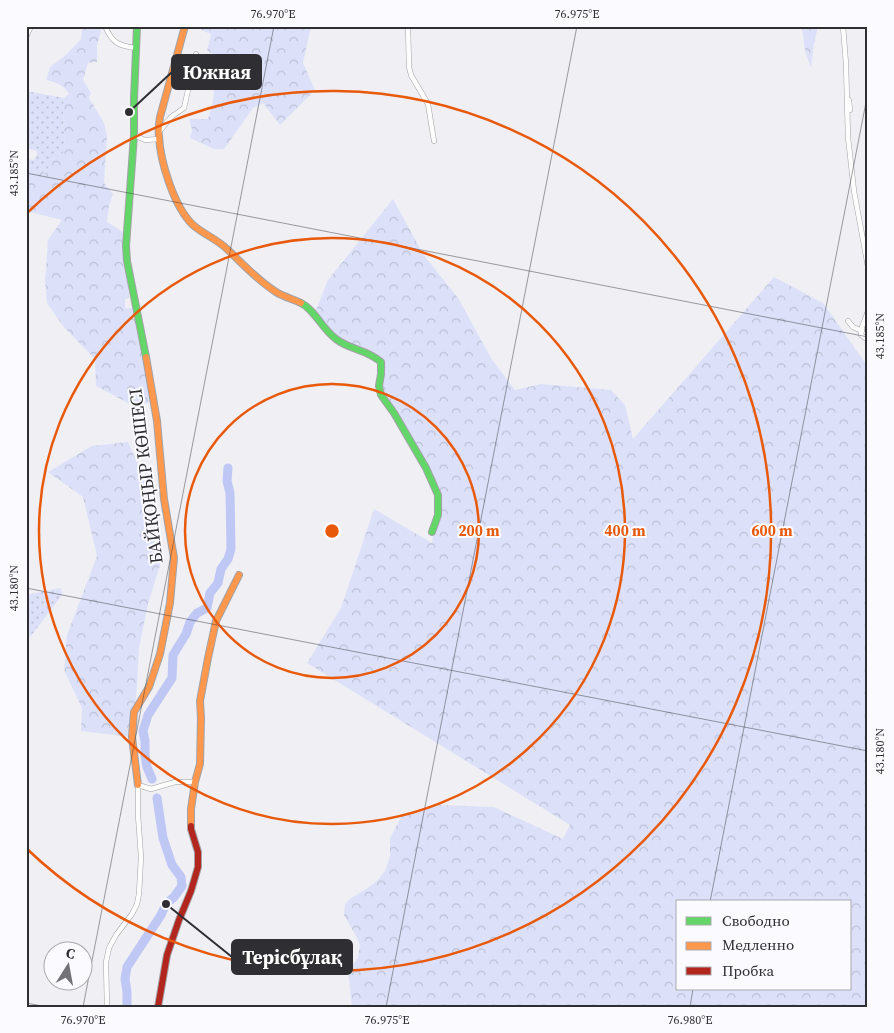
<svg xmlns="http://www.w3.org/2000/svg" width="894" height="1033" viewBox="0 0 894 1033" font-family="'Source Serif 4',serif">
<style>
.forest{fill:url(#forest-crowns);fill-rule:evenodd}
.garden{fill:url(#garden-dots)}
.lines{fill:none;stroke-linecap:round;stroke-linejoin:round}
.river{stroke:#bfc7f5;stroke-width:9}
.street-casing{stroke:#a3a3a7;stroke-width:5.5}
.fast-casing{stroke:#a3a3a7;stroke-width:8}
.slow-casing{stroke:#a3a3a7;stroke-width:8}
.jam-casing{stroke:#a3a3a7;stroke-width:8}
.street{stroke:#fdfdfd;stroke-width:4.5}
.fast{stroke:#63d668;stroke-width:6}
.slow{stroke:#ff974d;stroke-width:6}
.jam{stroke:#b3261e;stroke-width:6}
.ticks{fill:none;stroke:#2f2f33;stroke-width:1;stroke-opacity:0.45}
.ring{fill:none;stroke:#e8590c;stroke-width:2.5}
.labels{text-anchor:middle;stroke-width:4;stroke-linejoin:round;paint-order:stroke}
.street-label{font-size:18px;fill:#2f2f33;stroke:#fbfbff}
.centre{fill:#e8590c;stroke:#fbfbff;stroke-width:2.5}
.ring-label{font-size:15px;text-anchor:middle;font-weight:bold;fill:#e8590c;stroke:#fbfbff;stroke-width:4;stroke-linejoin:round;paint-order:stroke}
.leader{fill:none;stroke:#2f2f33;stroke-width:2}
.callout-dot{fill:#2f2f33;stroke:#fbfbff;stroke-width:2}
.callout{fill:#2f2f33;stroke:#2f2f33;stroke-width:2}
.callout-label{font-size:19px;text-anchor:middle;font-weight:bold;fill:#fff}
.neatline{fill:none;stroke:#2f2f33;stroke-width:2}
.ticks-label{font-size:12px;text-anchor:middle;fill:#2f2f33}
</style>
<defs>
<pattern id="forest-crowns" width="20" height="18" patternUnits="userSpaceOnUse" patternTransform="scale(1.25)"><rect width="20" height="18" fill="#dce1f9"/><path d="M2 6a3 3 0 1 1 6 0M12 15a3 3 0 1 1 6 0" fill="none" stroke="#bdc1d6"/></pattern>
<pattern id="garden-dots" width="8" height="8" patternUnits="userSpaceOnUse" patternTransform="scale(1.25)"><rect width="8" height="8" fill="#dce1f9"/><path d="M2 2h.1M6 6h.1" fill="none" stroke="#bdc1d6" stroke-width="1.8" stroke-linecap="round"/></pattern>
</defs>
<rect width="100%" height="100%" fill="#efeff4"/>
<!-- forest -->
<g class="forest">
<path d="M 82,26 L 99,26 L 101,31 L 97,45 L 97,62 L 88,63 L 83,80 L 91,93 L 89,98 L 104,123 L 107,136 L 104,183 L 113,194 L 109,206 L 107,222 L 123,232 L 123,251 L 127,270 L 129,297 L 125,300 L 125,308 L 132,308 C 141,339 148,371 149,403 L 132,405 L 96,386 L 95,359 L 63,326 L 47,303 L 45,281 L 48,240 L 62,220 L 26,211 L 26,169 L 45,173 L 54,158 L 65,145 L 63,114 L 64,98 L 69,94 C 64,85 56,82 46,80 L 50,67 L 66,55 L 81,39 Z"/>
<path d="M 202,26 L 311,26 L 303,63 L 315,90 L 280,125 L 263,103 L 253,108 L 224,149 L 214,149 L 190,138 L 192,130 L 189,119 L 208,119 L 213,101 L 217,56 L 207,51 L 211,34 L 201,30 Z"/>
<path d="M 802,26 L 818,26 L 813,49 L 811,68 L 805,51 Z"/>
<path d="M 393,199 L 423,254 L 458,298 L 491,358 L 515,390 L 541,384 L 611,390 L 625,405 L 633,439 L 774,277 L 823,303 L 866,364 L 868,363 L 868,1007 L 352,1007 L 348,970 L 358,958 L 360,945 L 356,936 L 344,915 L 345,904 L 351,898 L 365,890 L 377,881 L 385,871 L 390,856 L 390,838 L 401,817 L 418,810 L 439,805 L 494,807 L 563,839 L 570,825 L 307,663 L 341,608 L 374,509 L 432,543 L 438,495 L 379,386 L 380,362 L 343,344 L 314,315 L 328,280 ZM 678,902 L 850,902 L 850,989 L 678,989 Z"/>
<path d="M 128,442 L 145,480 L 147,522 L 162,559 L 148,604 L 139,648 L 137,686 L 132,737 L 81,731 L 82,708 L 64,670 L 67,635 L 97,556 L 83,497 L 48,472 L 92,446 Z"/>
</g>
<!-- garden -->
<g class="garden">
<path d="M 26,91 L 64,98 L 63,114 L 65,145 L 62,155 L 54,158 L 45,173 L 26,169 L 26,159 L 34,160 L 37,155 L 37,151 L 26,148 Z"/>
<path d="M 61,588 L 62,595 L 31,636 L 26,638 L 26,595 Z"/>
</g>
<g class="lines">
<!-- river -->
<g class="river">
<path d="M 152,779 L 147,767 L 145,755 L 145,741 L 143,731 L 148,715 L 172,678 L 173,655 L 186,634 L 190,622 L 197,613 L 207,608 L 210,593 L 218,583 L 221,569 L 228,559 L 231,549 L 230,493 L 227,481 L 228,468"/>
<path d="M 127,1007 L 127,992 L 125,979 L 127,967 L 161,915 L 166,904 L 174,897 L 182,886 L 181,877 L 172,865 L 163,838 L 157,798"/>
</g>
<defs>
<g id="street">
<path d="M 105,26 C 112,43 119,46 136,48"/>
<path d="M 408,26 L 409,67 L 411,75 L 428,104 L 434,141"/>
<path d="M 843,26 L 846,64 L 848,137 L 854,191 L 868,267"/>
<path d="M 26,37 L 31,26"/>
<path d="M 849,100 L 850,110"/>
<path d="M 159,132 L 171,117 L 184,108 L 196,54"/>
<path d="M 134,135 L 145,140 L 159,139"/>
<path d="M 868,311 L 862,327 L 861,335 L 868,340"/>
<path d="M 848,321 L 853,327 L 862,331"/>
<path d="M 107,1007 L 106,962 L 109,948 L 116,935 L 132,914 L 137,904 L 139,894 L 141,857 L 138,815 L 138,785 L 151,789 L 175,782 L 195,782"/>
</g>
<g id="fast">
<path d="M 137,26 L 134,99 L 134,135 L 126,246 L 127,261 L 146,357"/>
<path d="M 301,303 C 315,310 322,329 336,339 C 350,350 366,349 381,362 L 381,374 L 379,386 L 381,395 L 394,413 L 426,468 L 438,495 L 438,515 L 432,532"/>
</g>
<g id="slow">
<path d="M 185,26 L 160,117 C 159,123 158,130 159,136 C 160,161 174,207 193,225 C 203,234 217,239 227,249 C 243,264 257,280 276,292 C 284,297 293,299 301,303"/>
<path d="M 138,785 L 132,737 L 134,712 L 149,687 L 160,654 L 170,603 L 174,558 L 164,499 L 157,421 L 146,357"/>
<path d="M 191,826 L 191,809 L 195,782 L 200,764 L 201,718 L 200,701 L 208,658 L 216,621 L 239,575"/>
</g>
<path id="jam" d="M 158,1007 L 167,955 L 179,920 L 191,891 L 198,867 L 198,852 L 191,829 L 191,826"/>
</defs>
<!-- street casing -->
<use href="#street" class="street-casing"/>
<!-- fast casing -->
<use href="#fast" class="fast-casing"/>
<!-- slow casing -->
<use href="#slow" class="slow-casing"/>
<!-- jam casing -->
<use href="#jam" class="jam-casing"/>
<!-- street -->
<use href="#street" class="street"/>
<!-- fast -->
<use href="#fast" class="fast"/>
<!-- slow -->
<use href="#slow" class="slow"/>
<!-- jam -->
<use href="#jam" class="jam"/>
</g>
<!-- ticks -->
<path class="ticks" d="M 26,173 L 868,337M 26,588 L 868,751M 710,902 L 868,92M 26,1003 L 48,1007M 83,1007 L 274,26M 386,1007 L 577,26M 690,1007 L 693,989"/>
<!-- distance rings -->
<g class="ring">
<circle cx="332" cy="531" r="147"/>
<circle cx="332" cy="531" r="293"/>
<path d="M26 214A440 440 0 1 1 26 848"/>
</g>
<g class="labels">
<!-- street labels -->
<g class="street-label">
<text transform="translate(146 476) rotate(-97)" y="6">БАЙҚОҢЫР КӨШЕСІ</text>
</g>
</g>
<circle cx="332" cy="531" r="8" class="centre"/>
<g class="ring-label">
<text x="479" y="536">200 m</text>
<text x="625" y="536">400 m</text>
<text x="772" y="536">600 m</text>
</g>
<!-- callouts -->
<path class="leader" d="M129 112L172 72M166 904L232 957"/>
<g class="callout-dot">
<circle cx="129" cy="112" r="5"/>
<circle cx="166" cy="904" r="5"/>
</g>
<g class="callout">
<rect x="172" y="55" width="89" height="34" rx="5"/>
<rect x="232" y="940" width="120" height="34" rx="5"/>
</g>
<g class="callout-label">
<text x="217" y="79">Южная</text>
<text x="292" y="964">Терісбұлақ</text>
</g>
<!-- border -->
<rect width="894" height="1033" fill="none" stroke="#fbfbff" stroke-width="55"/>
<!-- legend -->
<rect x="676" y="900" width="175" height="90" fill="#fbfbff" stroke="#a9a9ad"/>
<rect x="686" y="917" width="25" height="8" fill="#63d668" stroke="#a9a9ad"/>
<text x="722" y="926" font-size="15" fill="#2f2f33">Свободно</text>
<rect x="686" y="942" width="25" height="8" fill="#ff974d" stroke="#a9a9ad"/>
<text x="722" y="950" font-size="15" fill="#2f2f33">Медленно</text>
<rect x="686" y="967" width="25" height="8" fill="#b3261e" stroke="#a9a9ad"/>
<text x="722" y="976" font-size="15" fill="#2f2f33">Пробка</text>
<!-- north arrow -->
<g transform="translate(68 966) rotate(11)"><circle r="24" fill="#fbfbff" stroke="#a9a9ad"/>
<path d="M0-4L9 19L0 12L-9 19Z" fill="#727277"/>
<text y="-8" font-size="14" font-weight="bold" text-anchor="middle" fill="#2f2f33">С</text>
</g>
<rect x="28" y="28" width="838" height="978" class="neatline"/>
<g class="ticks-label">
<text x="273" y="18">76.970°E</text>
<text x="577" y="18">76.975°E</text>
<text transform="translate(14 173) rotate(-90)" y="4">43.185°N</text>
<text transform="translate(880 336) rotate(-90)" y="4">43.185°N</text>
<text transform="translate(14 588) rotate(-90)" y="4">43.180°N</text>
<text transform="translate(880 751) rotate(-90)" y="4">43.180°N</text>
<text x="83" y="1024">76.970°E</text>
<text x="387" y="1024">76.975°E</text>
<text x="690" y="1024">76.980°E</text>
</g>
</svg>
